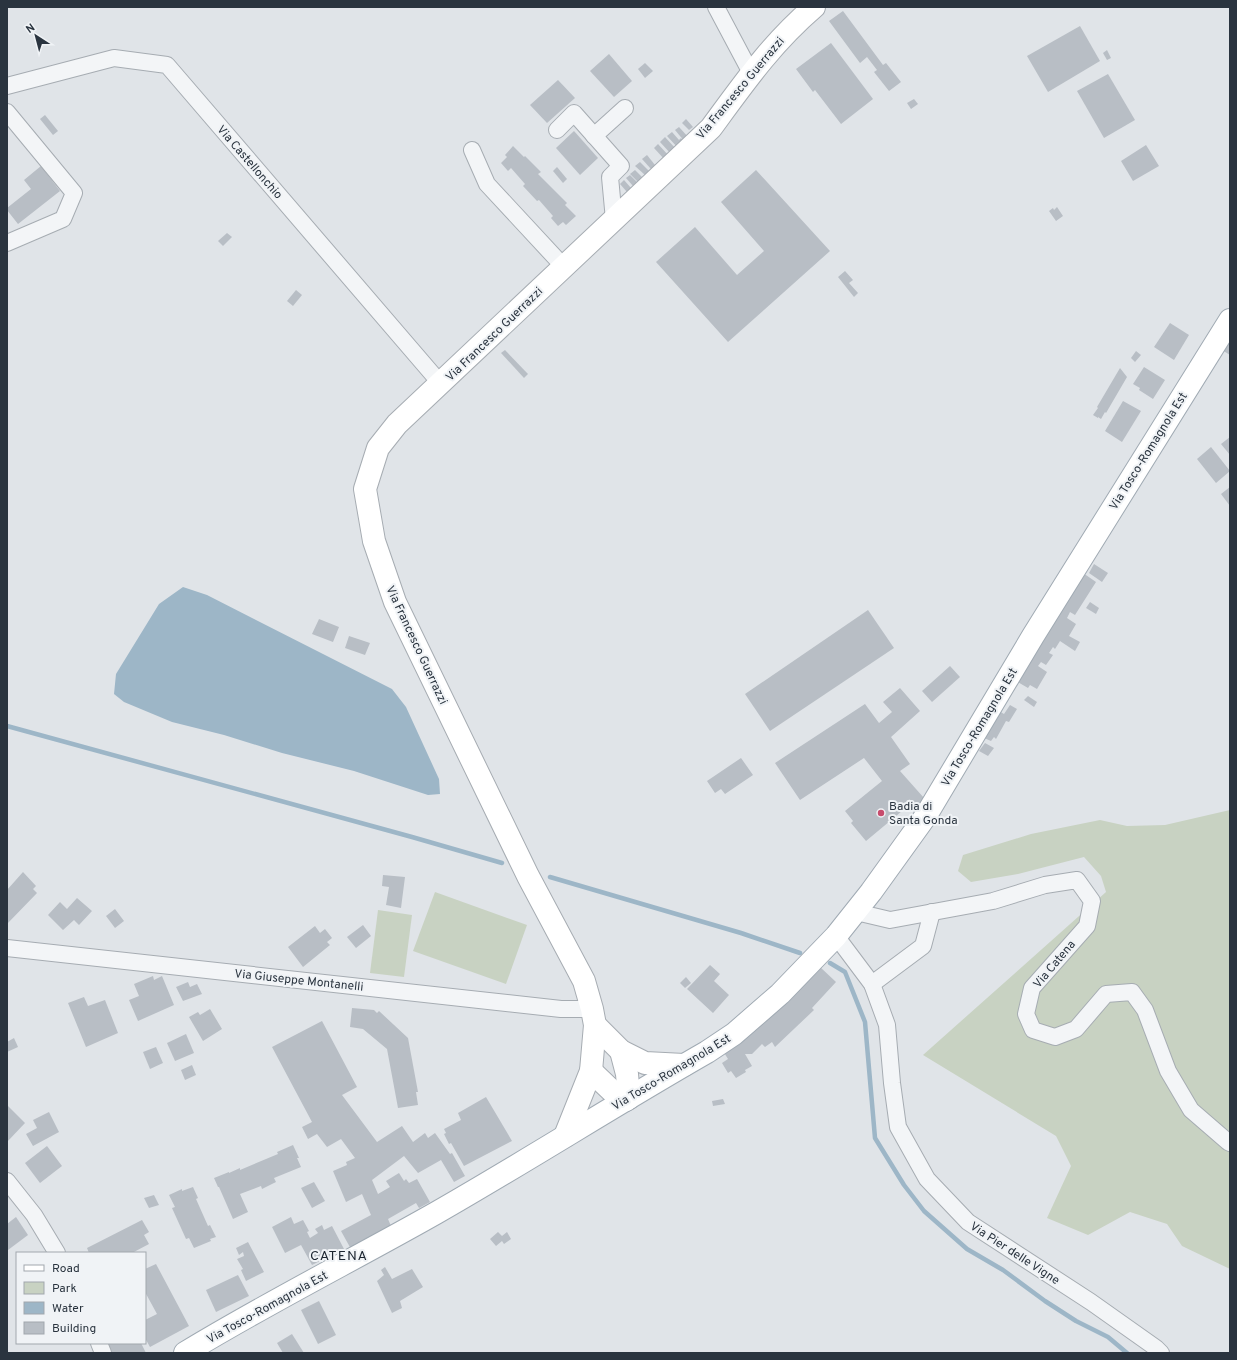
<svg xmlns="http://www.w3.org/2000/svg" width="1237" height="1360" viewBox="0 0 1237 1360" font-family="Overpass,sans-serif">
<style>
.green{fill:#c8d2c2}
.water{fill:#9db6c7}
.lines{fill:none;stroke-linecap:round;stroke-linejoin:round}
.stream{stroke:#9db6c7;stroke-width:4.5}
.building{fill:#b8bec5}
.street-casing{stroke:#a6acb2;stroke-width:18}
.secondary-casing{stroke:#a6acb2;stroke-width:24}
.primary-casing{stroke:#a0aab3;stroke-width:24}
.street{stroke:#f3f5f7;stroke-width:16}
.secondary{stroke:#fff;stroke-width:22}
.primary{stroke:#fff;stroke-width:22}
.poi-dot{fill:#c74c6d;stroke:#f0f3f6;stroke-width:1.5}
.labels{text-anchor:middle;stroke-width:4;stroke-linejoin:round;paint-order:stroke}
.street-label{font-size:12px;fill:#2a343f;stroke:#f0f3f6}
.poi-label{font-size:12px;fill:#2a343f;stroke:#f0f3f6;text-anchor:start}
.quarter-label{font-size:14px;letter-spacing:1px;fill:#1c2530;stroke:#f0f3f6}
</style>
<rect width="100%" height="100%" fill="#e0e4e8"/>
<!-- green -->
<g class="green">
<path d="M 1230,810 L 1230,1269 L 1182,1246 L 1167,1224 L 1130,1212 L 1088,1235 L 1047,1218 L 1071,1166 L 1056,1136 L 923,1055 L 1106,892 L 1101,876 L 1084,857 L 1018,874 L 971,882 L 958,871 L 963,855 L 1031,834 L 1100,820 L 1127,826 L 1165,825 Z"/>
<path d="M 435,892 L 527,925 L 506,984 L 413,951 Z"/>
<path d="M 378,910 L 412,915 L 404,977 L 370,973 Z"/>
</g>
<!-- water -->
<path class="water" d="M 183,587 L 207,595 L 392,689 L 406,707 L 439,779 L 440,794 L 428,795 L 354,771 L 282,753 L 224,735 L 172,722 L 124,702 L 114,694 L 116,674 L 159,604 Z"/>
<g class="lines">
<!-- stream -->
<g class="stream">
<path d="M 7,726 L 412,837 L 502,863"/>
<path d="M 550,877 L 741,933 L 800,953"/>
<path d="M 830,963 L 845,972 L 865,1022 L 875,1138 L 904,1185 L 924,1211 L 967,1249 L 1003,1270 L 1045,1301 L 1076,1321 L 1108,1337 L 1127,1353"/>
</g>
</g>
<!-- building -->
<g class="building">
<path d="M 843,11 L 883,65 L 886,63 L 901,82 L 889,91 L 874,72 L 877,70 L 867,57 L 860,63 L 829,21 Z"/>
<path d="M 1080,26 L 1100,61 L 1048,92 L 1027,56 Z"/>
<path d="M 831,43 L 873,99 L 841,124 L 815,90 L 813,92 L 796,69 Z"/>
<path d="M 1107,50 L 1111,58 L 1107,60 L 1103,53 Z"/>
<path d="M 609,54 L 632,81 L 614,97 L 590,71 Z"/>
<path d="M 645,63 L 653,71 L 645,78 L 638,69 Z"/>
<path d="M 1108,74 L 1135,120 L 1104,138 L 1077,91 Z"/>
<path d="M 558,80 L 575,98 L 547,123 L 530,105 Z"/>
<path d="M 914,99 L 918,104 L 911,109 L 907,103 Z"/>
<path d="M 45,115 L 58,131 L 53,135 L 40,119 Z"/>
<path d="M 686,119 L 693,127 L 689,130 L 682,123 Z"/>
<path d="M 679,127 L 689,138 L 685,142 L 675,130 Z"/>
<path d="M 574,131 L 598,158 L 580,175 L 556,148 Z"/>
<path d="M 672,132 L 679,140 L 681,138 L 684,142 L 678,148 L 667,136 Z"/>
<path d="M 665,137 L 676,149 L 671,154 L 660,142 Z"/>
<path d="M 658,144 L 669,156 L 665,160 L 654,148 Z"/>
<path d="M 1146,145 L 1159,166 L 1133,181 L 1121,161 Z"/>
<path d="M 513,146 L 524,157 L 525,156 L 541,172 L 538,174 L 567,203 L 565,205 L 576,216 L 566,225 L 563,222 L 558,226 L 551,218 L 553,216 L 539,200 L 537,201 L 523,186 L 525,184 L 511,168 L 508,171 L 501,163 L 507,157 L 505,155 Z"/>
<path d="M 647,155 L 655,165 L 651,169 L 642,159 Z"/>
<path d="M 640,162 L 649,171 L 645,175 L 635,166 Z"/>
<path d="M 41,166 L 60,191 L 18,224 L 7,210 L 7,208 L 31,189 L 24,180 Z"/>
<path d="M 557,167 L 567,179 L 563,183 L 553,171 Z"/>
<path d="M 635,170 L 643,178 L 638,182 L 630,174 Z"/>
<path d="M 756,170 L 830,251 L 728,342 L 656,262 L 695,227 L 737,275 L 764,251 L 721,202 Z"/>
<path d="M 630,175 L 637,182 L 633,186 L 626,178 Z"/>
<path d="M 624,180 L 631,188 L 627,192 L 620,184 Z"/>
<path d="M 1057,207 L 1063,216 L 1056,221 L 1049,211 L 1053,208 L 1054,210 Z"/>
<path d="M 227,233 L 232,237 L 223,246 L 218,241 Z"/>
<path d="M 845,271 L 853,280 L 849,283 L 858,293 L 854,297 L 838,277 Z"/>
<path d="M 296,290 L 302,295 L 293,306 L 287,301 Z"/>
<path d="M 1170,323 L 1189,335 L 1174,360 L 1154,347 Z"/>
<path d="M 1227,343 L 1230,345 L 1230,355 L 1222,350 Z"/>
<path d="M 505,350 L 528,374 L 524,378 L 501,353 Z"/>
<path d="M 1136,351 L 1141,355 L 1135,362 L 1131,358 Z"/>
<path d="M 1144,367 L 1165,380 L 1153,399 L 1139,390 L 1140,388 L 1133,384 Z"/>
<path d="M 1120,368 L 1127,377 L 1106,413 L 1105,412 L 1101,419 L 1098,417 L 1098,418 L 1093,415 L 1098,408 L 1097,407 Z"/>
<path d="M 1123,401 L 1141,411 L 1122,442 L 1105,431 Z"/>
<path d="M 1230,437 L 1230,455 L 1221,444 Z"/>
<path d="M 1211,447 L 1230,471 L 1216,483 L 1197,459 Z"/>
<path d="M 1230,487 L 1230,506 L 1221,494 Z"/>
<path d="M 1094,564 L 1108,573 L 1102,582 L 1089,573 Z"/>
<path d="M 1083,573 L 1096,582 L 1075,615 L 1070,612 L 1067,618 L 1076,624 L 1069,636 L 1080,642 L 1075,651 L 1060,641 L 1055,649 L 1053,647 L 1049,653 L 1053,655 L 1046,665 L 1041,662 L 1038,666 L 1047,672 L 1037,689 L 1030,685 L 1028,688 L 1016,681 Z"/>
<path d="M 1090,602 L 1099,608 L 1096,614 L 1086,608 Z"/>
<path d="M 868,610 L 894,648 L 770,731 L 745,694 Z"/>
<path d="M 319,619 L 339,627 L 333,642 L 312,634 Z"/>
<path d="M 349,636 L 370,643 L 365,655 L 345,648 Z"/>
<path d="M 950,666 L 960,677 L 932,702 L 922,691 Z"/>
<path d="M 900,688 L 920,711 L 891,737 L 910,764 L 900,771 L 924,798 L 914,813 L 908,806 L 866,841 L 851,823 L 853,821 L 845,811 L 882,781 L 864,758 L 800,800 L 775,763 L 865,704 L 879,723 L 892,712 L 883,702 Z"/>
<path d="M 1028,696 L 1037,702 L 1034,707 L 1024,700 Z"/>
<path d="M 1010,705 L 1017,709 L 1009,722 L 1006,721 L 996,739 L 994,737 L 991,741 L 984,738 L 999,711 L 1004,714 Z"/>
<path d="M 985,743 L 994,748 L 988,756 L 979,751 Z"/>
<path d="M 741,758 L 753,775 L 725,794 L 721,789 L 715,793 L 707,781 Z"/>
<path d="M 23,872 L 36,886 L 33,889 L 37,893 L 7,924 L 7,890 Z"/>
<path d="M 383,875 L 405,877 L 401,908 L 386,905 L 389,887 L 382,886 Z"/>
<path d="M 77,898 L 92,911 L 79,925 L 74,920 L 63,930 L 48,915 L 60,902 L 67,909 Z"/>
<path d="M 115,909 L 124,921 L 115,928 L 106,916 Z"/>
<path d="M 363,925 L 371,936 L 356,948 L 347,937 Z"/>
<path d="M 315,926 L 320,933 L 325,929 L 332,938 L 327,942 L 330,945 L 303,967 L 288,947 Z"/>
<path d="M 710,965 L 720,974 L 714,981 L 729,995 L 713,1013 L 687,989 Z"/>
<path d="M 819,966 L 836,982 L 812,1008 L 814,1010 L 775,1047 L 772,1042 L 765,1047 L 762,1044 L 752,1054 L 745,1054 L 752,1066 L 745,1070 L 746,1072 L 736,1078 L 731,1071 L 728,1073 L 722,1063 L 728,1059 L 723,1051 Z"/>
<path d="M 153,976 L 154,980 L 162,976 L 174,1005 L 138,1021 L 129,1000 L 139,996 L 134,984 Z"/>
<path d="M 686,977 L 691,983 L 685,988 L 680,983 Z"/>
<path d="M 188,982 L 190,987 L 197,984 L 202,994 L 183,1001 L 176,987 Z"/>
<path d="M 84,997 L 88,1006 L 105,1000 L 118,1033 L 86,1047 L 68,1003 Z"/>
<path d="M 352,1008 L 374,1010 L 377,1013 L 379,1011 L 408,1038 L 418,1092 L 416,1092 L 418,1105 L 398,1108 L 387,1049 L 363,1029 L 350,1027 Z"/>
<path d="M 210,1009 L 222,1029 L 203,1041 L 189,1017 L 198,1012 L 200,1015 Z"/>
<path d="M 322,1021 L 357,1087 L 342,1095 L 377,1142 L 402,1126 L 413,1142 L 425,1133 L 428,1138 L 435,1133 L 450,1154 L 452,1153 L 465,1176 L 454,1182 L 441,1160 L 418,1173 L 404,1156 L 372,1180 L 378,1194 L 390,1187 L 386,1181 L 399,1173 L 404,1181 L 406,1179 L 409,1183 L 417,1179 L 430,1202 L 419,1208 L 416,1203 L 388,1219 L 391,1226 L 351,1249 L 341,1231 L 371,1215 L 362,1194 L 346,1202 L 333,1171 L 347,1165 L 346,1162 L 355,1158 L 341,1139 L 327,1147 L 317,1134 L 308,1139 L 302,1127 L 312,1122 L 272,1047 Z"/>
<path d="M 186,1034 L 194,1053 L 175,1061 L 167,1043 Z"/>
<path d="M 14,1038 L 18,1047 L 7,1052 L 7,1042 Z"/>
<path d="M 156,1047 L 163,1063 L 150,1069 L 143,1052 Z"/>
<path d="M 192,1065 L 196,1075 L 185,1080 L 181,1070 Z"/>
<path d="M 486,1097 L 512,1141 L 464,1166 L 451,1143 L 449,1144 L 444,1134 L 446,1133 L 444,1129 L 461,1120 L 458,1113 Z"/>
<path d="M 723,1099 L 725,1104 L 713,1106 L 712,1101 Z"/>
<path d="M 7,1105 L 25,1123 L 7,1142 Z"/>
<path d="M 49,1112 L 59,1132 L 33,1146 L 26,1134 L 37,1128 L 33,1120 Z"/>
<path d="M 293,1145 L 299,1158 L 297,1158 L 301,1167 L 274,1178 L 276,1182 L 262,1189 L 261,1186 L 240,1194 L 248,1212 L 233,1219 L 219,1187 L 218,1187 L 214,1178 L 229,1172 L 229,1173 L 240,1168 L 240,1170 L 278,1154 L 277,1152 Z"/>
<path d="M 47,1146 L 62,1166 L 40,1183 L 25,1163 Z"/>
<path d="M 314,1182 L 325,1201 L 312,1208 L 301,1188 Z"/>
<path d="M 193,1187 L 198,1198 L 196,1199 L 208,1226 L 210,1225 L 216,1237 L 210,1239 L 211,1241 L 194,1248 L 189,1238 L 186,1239 L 172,1208 L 175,1207 L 169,1195 L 182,1189 L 182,1191 Z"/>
<path d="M 154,1195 L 159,1205 L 149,1208 L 144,1198 Z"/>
<path d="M 16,1217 L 28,1235 L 8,1250 L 7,1224 Z"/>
<path d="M 291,1217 L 294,1224 L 303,1220 L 309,1231 L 307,1232 L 310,1238 L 318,1233 L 315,1229 L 322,1225 L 324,1230 L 332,1226 L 344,1249 L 312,1265 L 301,1245 L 285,1253 L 272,1227 Z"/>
<path d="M 142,1220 L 149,1232 L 144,1235 L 149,1244 L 132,1253 L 89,1253 L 87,1248 Z"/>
<path d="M 498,1232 L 502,1236 L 507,1232 L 511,1239 L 504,1244 L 502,1241 L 496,1246 L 490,1239 Z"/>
<path d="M 248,1242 L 264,1272 L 246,1281 L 241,1270 L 243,1269 L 237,1259 L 244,1256 L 243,1252 L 239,1255 L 236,1248 Z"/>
<path d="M 156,1264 L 189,1326 L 150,1347 L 145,1338 L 145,1320 L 157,1314 L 145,1292 L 145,1269 Z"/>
<path d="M 385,1267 L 392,1279 L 412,1269 L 423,1287 L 400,1301 L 402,1308 L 392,1313 L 377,1281 L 384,1275 L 381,1270 Z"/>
<path d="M 238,1275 L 249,1296 L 216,1312 L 206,1290 Z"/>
<path d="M 319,1301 L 336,1335 L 318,1344 L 301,1310 Z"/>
<path d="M 292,1334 L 304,1353 L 283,1353 L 277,1343 Z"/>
<path d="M 104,1343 L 141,1343 L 146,1353 L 109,1353 Z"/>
</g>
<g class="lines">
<defs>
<g id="street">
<path d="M 716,7 L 751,73"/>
<path d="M 7,86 L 114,58 L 167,65 L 441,384"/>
<path d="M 7,112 L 74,193 L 63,219 L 7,243"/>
<path d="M 557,130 L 574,113 L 621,166 L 610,177 L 614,220"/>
<path d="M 594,136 L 625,108"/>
<path d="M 472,150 L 487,184 L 564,267"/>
<path d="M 856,912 L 890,920 L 993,901 L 1045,885 L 1077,880 L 1092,901 L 1087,926 L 1032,988 L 1026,1014 L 1033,1030 L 1055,1037 L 1076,1029 L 1106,994 L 1132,992 L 1145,1010 L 1168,1071 L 1191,1110 L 1228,1142 L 1230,1143"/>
<path d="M 836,936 L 872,984 L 887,1025 L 892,1083 L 898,1127 L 927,1179 L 968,1222 L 1091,1302 L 1156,1348 L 1161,1353"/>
<path d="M 7,948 L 561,1009 L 592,1009"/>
<path d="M 872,984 L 923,946 L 932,912"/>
<path d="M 7,1181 L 34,1215 L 57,1253"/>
<path d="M 99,1343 L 103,1353"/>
</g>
<g id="secondary">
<path d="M 595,1025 L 621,1051 L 645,1063 L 684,1065"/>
<path d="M 621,1051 L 627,1074 L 629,1098"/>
<path d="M 591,1071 L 613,1092 L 626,1100"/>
<path d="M 565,1136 L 591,1071 L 595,1025 L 592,1009 L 584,981 L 528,876 L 395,602 L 374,541 L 365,489 L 378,448 L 397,424 L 711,128 C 744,83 771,44 814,7"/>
</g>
<path id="primary" d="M 185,1353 C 267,1303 353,1260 436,1213 C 527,1161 616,1104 707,1052 L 734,1034 L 780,994 L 836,936 L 871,892 L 925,817 L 1033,636 L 1230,320"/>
</defs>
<!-- street casing -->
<use href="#street" class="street-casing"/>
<!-- secondary casing -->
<use href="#secondary" class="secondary-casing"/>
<!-- primary casing -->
<use href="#primary" class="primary-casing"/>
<!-- street -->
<use href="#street" class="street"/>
<!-- secondary -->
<use href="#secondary" class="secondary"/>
<!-- primary -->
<use href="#primary" class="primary"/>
</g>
<!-- markers -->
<circle class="poi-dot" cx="881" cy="813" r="4"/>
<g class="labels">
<!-- street labels -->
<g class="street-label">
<text transform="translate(740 88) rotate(-50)" y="4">Via Francesco Guerrazzi</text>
<text transform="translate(250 162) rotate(49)" y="4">Via Castellonchio</text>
<text transform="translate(494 334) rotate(-44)" y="4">Via Francesco Guerrazzi</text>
<text transform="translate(1148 451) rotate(-58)" y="4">Via Tosco-Romagnola Est</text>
<text transform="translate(417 645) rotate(65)" y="4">Via Francesco Guerrazzi</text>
<text transform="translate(979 727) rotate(-59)" y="4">Via Tosco-Romagnola Est</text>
<text transform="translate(1054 964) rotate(-50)" y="4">Via Catena</text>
<text transform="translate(299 980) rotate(6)" y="4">Via Giuseppe Montanelli</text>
<text transform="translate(671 1072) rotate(-31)" y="4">Via Tosco-Romagnola Est</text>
<text transform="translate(1015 1253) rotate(33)" y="4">Via Pier delle Vigne</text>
<text transform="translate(267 1307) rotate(-29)" y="4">Via Tosco-Romagnola Est</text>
</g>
<!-- poi labels -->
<g class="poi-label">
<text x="889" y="810">Badia di<tspan x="889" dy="14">Santa Gonda</tspan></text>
</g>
<!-- quarter labels -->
<g class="quarter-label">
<text x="339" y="1260">CATENA</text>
</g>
</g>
<!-- border -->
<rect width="1237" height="1360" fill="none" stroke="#2a343f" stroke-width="16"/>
<!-- legend -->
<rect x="16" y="1252" width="130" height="92" fill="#f0f3f6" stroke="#a1a7ad"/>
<rect x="24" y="1265" width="20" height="6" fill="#ffffff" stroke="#a1a7ad"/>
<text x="52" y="1272" font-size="12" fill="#2a343f">Road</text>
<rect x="24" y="1282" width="20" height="12" fill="#c8d2c2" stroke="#a1a7ad"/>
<text x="52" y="1292" font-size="12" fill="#2a343f">Park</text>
<rect x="24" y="1302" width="20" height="12" fill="#9db6c7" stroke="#a1a7ad"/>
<text x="52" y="1312" font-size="12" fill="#2a343f">Water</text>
<rect x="24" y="1322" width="20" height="12" fill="#b8bec5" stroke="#a1a7ad"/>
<text x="52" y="1332" font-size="12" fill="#2a343f">Building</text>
<!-- north arrow -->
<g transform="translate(36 36) rotate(324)" stroke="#f0f3f6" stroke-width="3" paint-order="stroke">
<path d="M0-3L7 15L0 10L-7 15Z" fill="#2a343f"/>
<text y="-6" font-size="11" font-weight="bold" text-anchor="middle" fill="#2a343f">N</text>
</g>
</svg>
